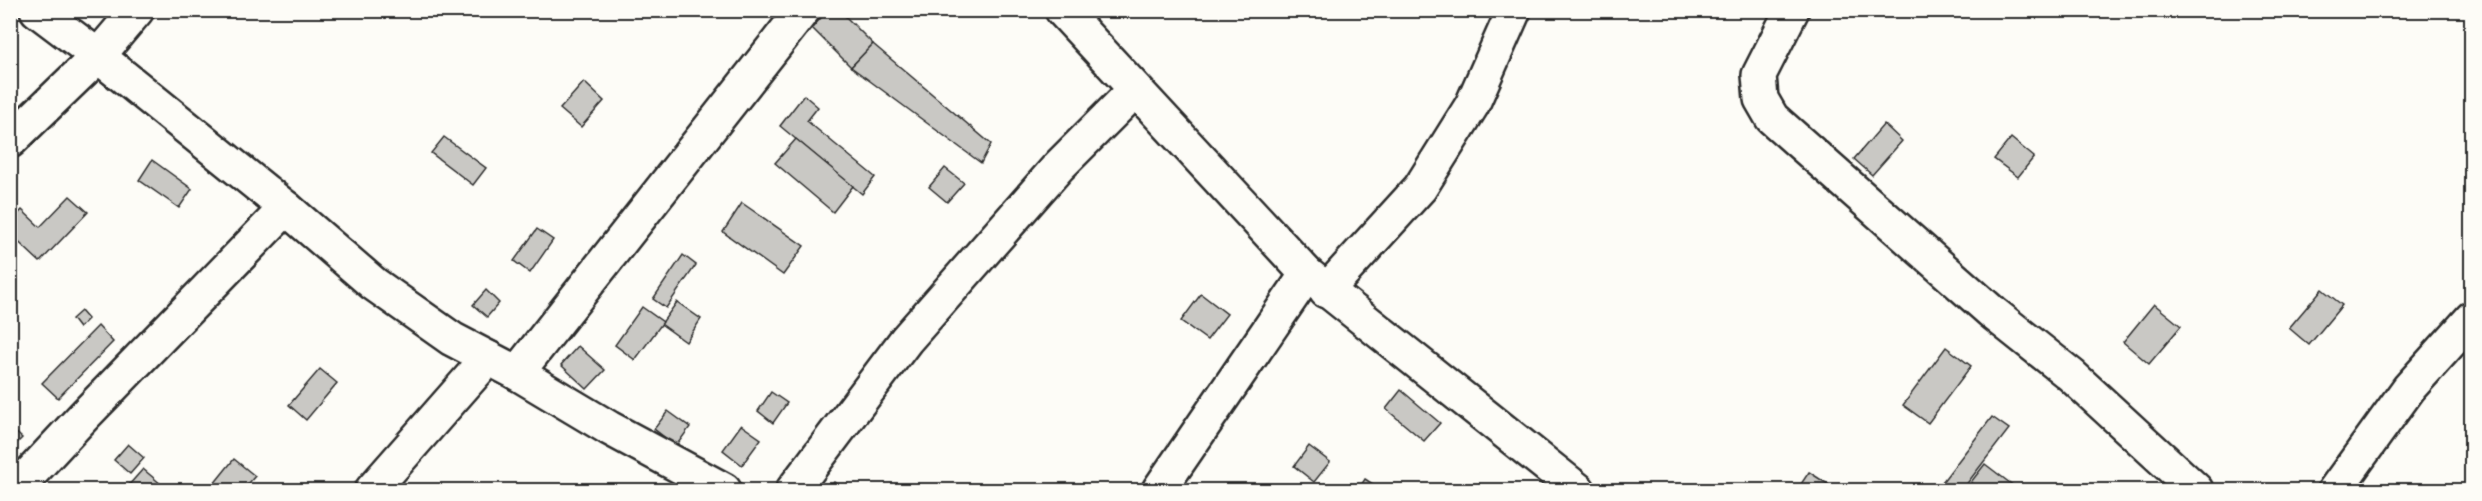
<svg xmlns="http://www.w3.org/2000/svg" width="2482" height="501" viewBox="0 0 2482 501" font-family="'Patrick Hand',sans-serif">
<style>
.building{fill:#c9c8c4;stroke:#2b2b2b;stroke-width:1.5}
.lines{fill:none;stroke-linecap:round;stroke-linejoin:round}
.minor-casing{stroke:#2b2b2b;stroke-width:38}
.minor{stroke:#fdfcf7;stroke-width:33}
</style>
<rect width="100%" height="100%" fill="#fdfcf7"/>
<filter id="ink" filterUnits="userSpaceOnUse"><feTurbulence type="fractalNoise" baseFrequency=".0167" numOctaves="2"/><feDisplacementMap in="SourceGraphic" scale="12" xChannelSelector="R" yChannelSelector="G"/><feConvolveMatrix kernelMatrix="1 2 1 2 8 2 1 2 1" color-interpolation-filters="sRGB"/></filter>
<g filter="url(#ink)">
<!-- building -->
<g class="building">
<path d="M 828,10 L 839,10 L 873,44 L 851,67 L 812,28 Z"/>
<path d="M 873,44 L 991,144 L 981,163 L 851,67 Z"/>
<path d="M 584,82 L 604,101 L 581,127 L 560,109 Z"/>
<path d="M 804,95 L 818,107 L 807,121 L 875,177 L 862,194 L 780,126 Z"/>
<path d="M 1884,124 L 1902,141 L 1872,175 L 1854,159 Z"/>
<path d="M 444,137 L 486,168 L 473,185 L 431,153 Z"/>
<path d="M 2011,138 L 2034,157 L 2018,177 L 1994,159 Z"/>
<path d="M 796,139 L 853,186 L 833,212 L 775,163 Z"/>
<path d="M 152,160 L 192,189 L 179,208 L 139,180 Z"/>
<path d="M 945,168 L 964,183 L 947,202 L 929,187 Z"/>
<path d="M 70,196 L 88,212 L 40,262 L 10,234 L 10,222 L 22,210 L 40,227 Z"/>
<path d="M 742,203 L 804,246 L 783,275 L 723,232 Z"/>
<path d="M 537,229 L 553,240 L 530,273 L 514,261 Z"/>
<path d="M 683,255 L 696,265 L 666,308 L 653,299 Z"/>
<path d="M 2322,289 L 2342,305 L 2309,345 L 2289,328 Z"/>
<path d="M 486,290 L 499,303 L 487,317 L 473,305 Z"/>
<path d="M 1201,294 L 1227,314 L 1207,340 L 1181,321 Z"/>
<path d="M 677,302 L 701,319 L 686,342 L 661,324 Z"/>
<path d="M 2154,304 L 2181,326 L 2149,364 L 2123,342 Z"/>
<path d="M 642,307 L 663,322 L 635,360 L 615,345 Z"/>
<path d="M 81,311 L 88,319 L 79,328 L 72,319 Z"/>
<path d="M 98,326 L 113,342 L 58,398 L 42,383 Z"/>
<path d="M 578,346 L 605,370 L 587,389 L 561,365 Z"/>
<path d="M 1946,347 L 1971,366 L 1928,423 L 1903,405 Z"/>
<path d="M 320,369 L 337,383 L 306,420 L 289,405 Z"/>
<path d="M 1401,390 L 1440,423 L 1424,441 L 1386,409 Z"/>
<path d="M 771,392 L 787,403 L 773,423 L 758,411 Z"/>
<path d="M 668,411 L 690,427 L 676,446 L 654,429 Z"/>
<path d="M 1992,417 L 2009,429 L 1962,490 L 1936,490 Z"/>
<path d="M 741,425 L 761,439 L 742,465 L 723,450 Z"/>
<path d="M 10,427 L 22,438 L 10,450 Z"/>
<path d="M 128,444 L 144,458 L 130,474 L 114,460 Z"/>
<path d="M 1309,446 L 1330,462 L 1314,482 L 1294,466 Z"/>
<path d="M 234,459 L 255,476 L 243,490 L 209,490 Z"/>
<path d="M 1985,464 L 2019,490 L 1982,490 L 1971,482 Z"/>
<path d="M 143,469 L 168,490 L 133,490 L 128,486 Z"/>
<path d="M 1809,472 L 1837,490 L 1797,490 Z"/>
<path d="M 1365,479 L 1382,490 L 1358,490 Z"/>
<path d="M 834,482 L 845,490 L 828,490 Z"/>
</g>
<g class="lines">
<defs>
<g id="minor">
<path d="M 37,10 L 98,56 L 286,208 L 374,284 L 452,339 L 517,373 L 609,428 L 724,490"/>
<path d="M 1062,10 L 1307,274 L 1578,490"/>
<path d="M 1792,10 L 1759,75 L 1761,99 L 1772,118 L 1993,313 L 2071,375 L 2196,490"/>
<path d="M 10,141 L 98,56 L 137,10"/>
<path d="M 1326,291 L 1420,188 L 1472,105 L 1514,10"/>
<path d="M 517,373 L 803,10"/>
<path d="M 15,490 L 83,417 L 286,208"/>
<path d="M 372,490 L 488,358"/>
<path d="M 793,490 L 906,340 L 1059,166 L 1135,90"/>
<path d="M 1159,490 L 1307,274"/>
<path d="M 2335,490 L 2409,388 L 2472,318"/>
</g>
</defs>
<!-- minor casing -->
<use href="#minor" class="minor-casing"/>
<!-- minor -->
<use href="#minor" class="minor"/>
</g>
</g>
<!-- margin -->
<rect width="2482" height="501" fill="none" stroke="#fdfcf7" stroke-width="36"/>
<rect x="18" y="18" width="2446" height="465" fill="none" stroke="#2b2b2b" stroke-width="2" filter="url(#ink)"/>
</svg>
